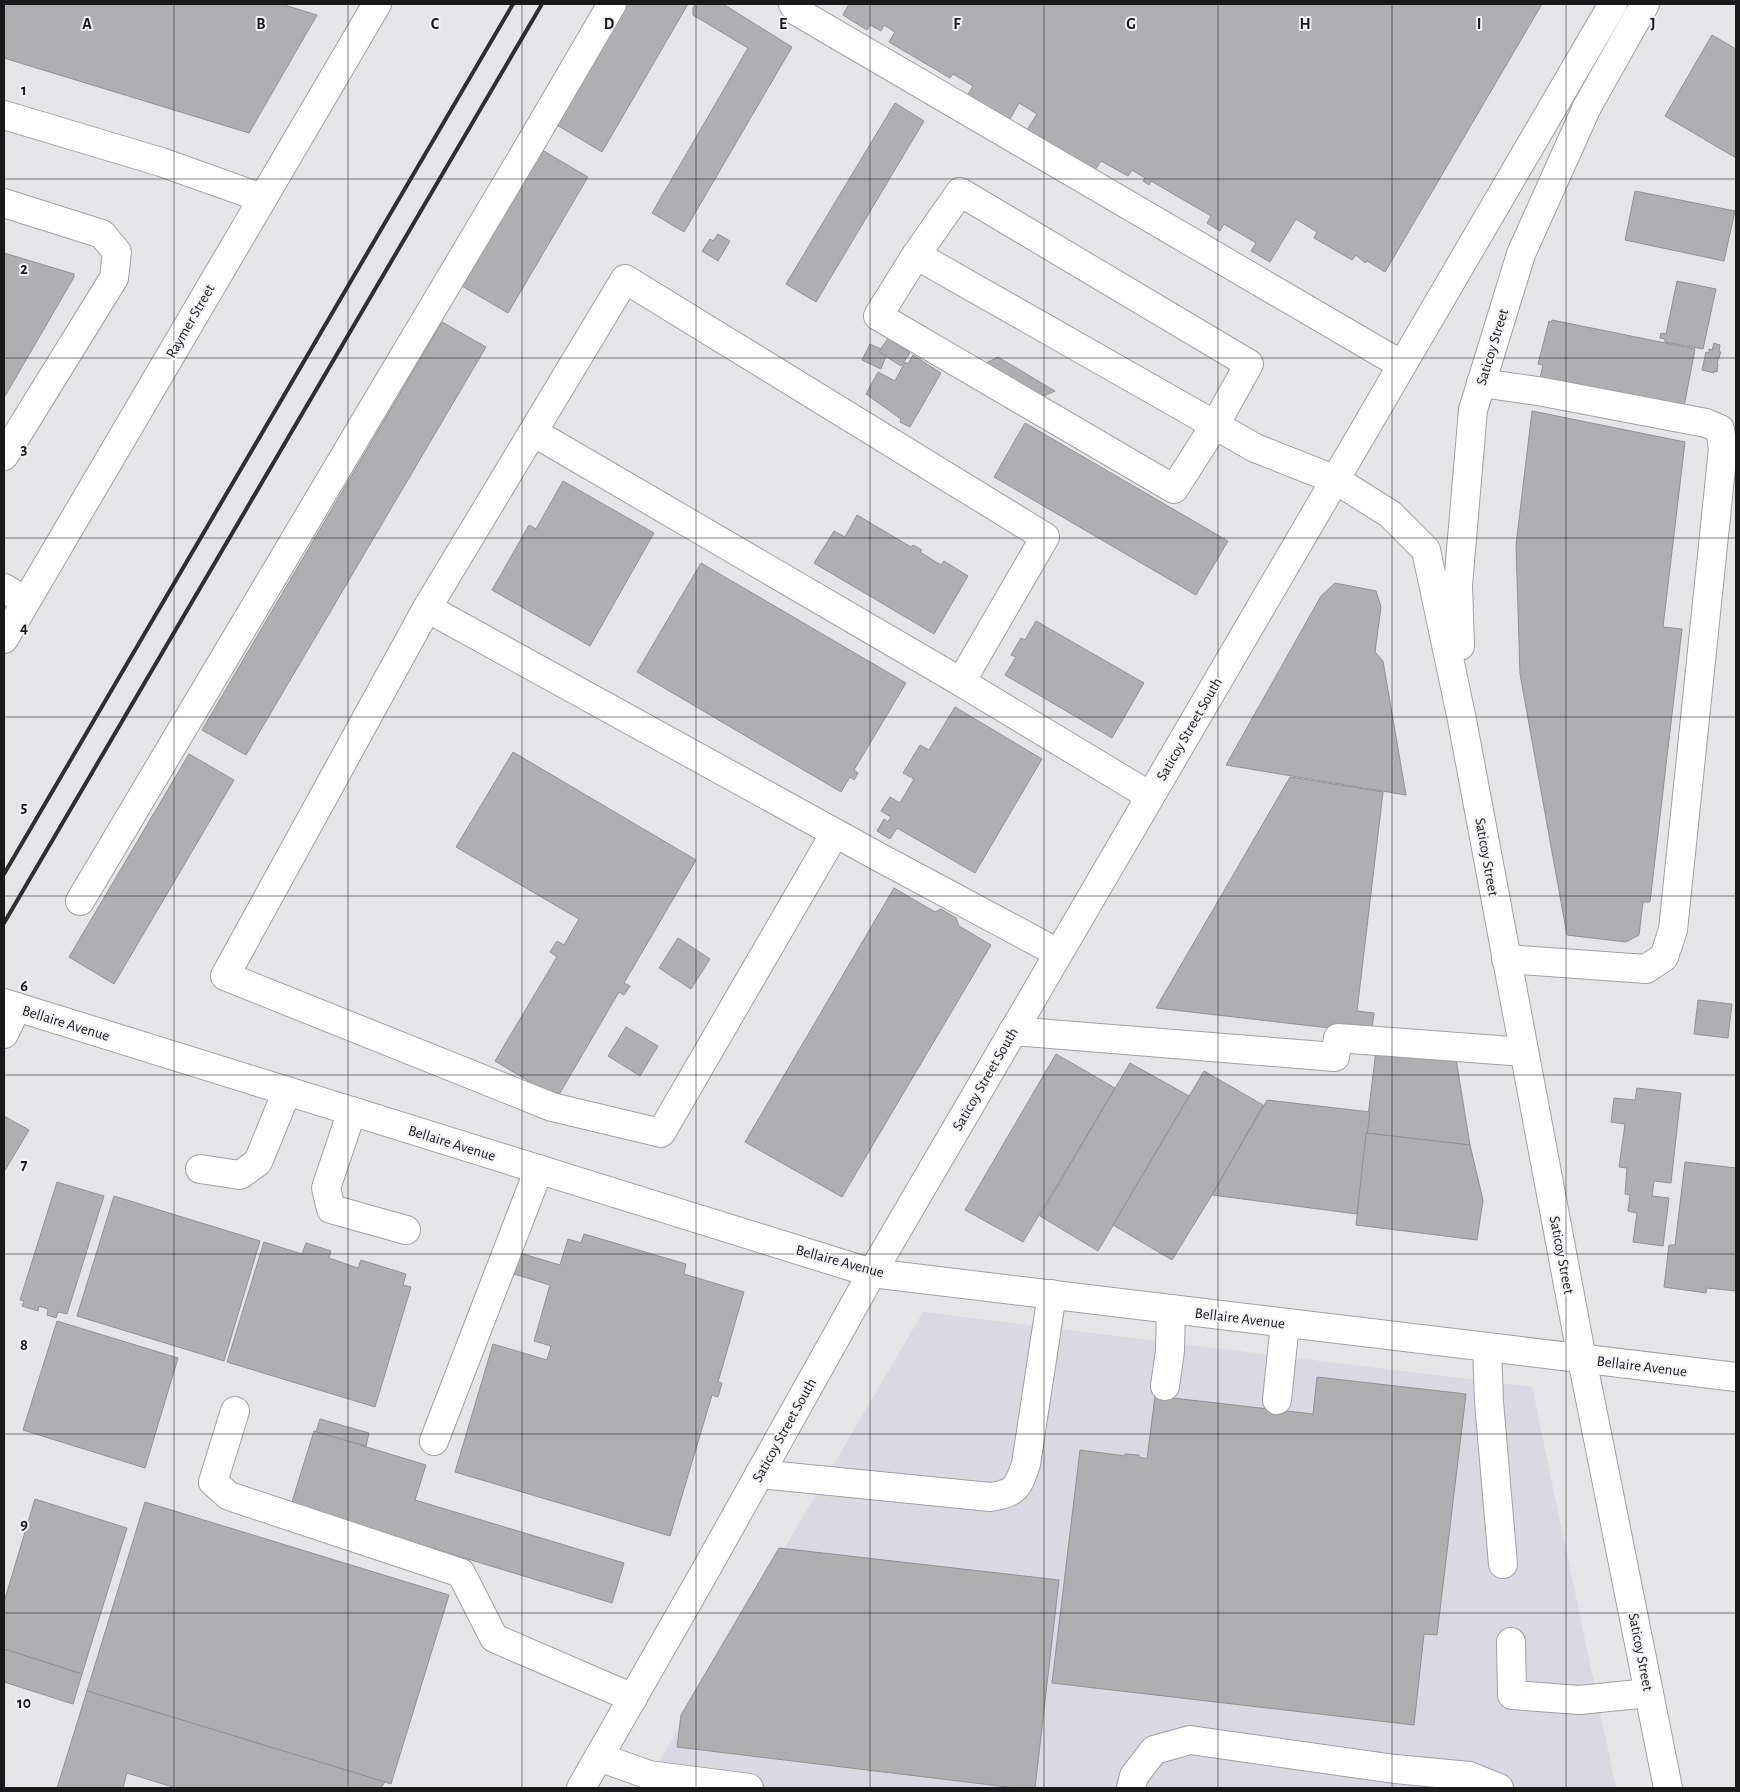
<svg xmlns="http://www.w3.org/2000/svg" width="1740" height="1792" viewBox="0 0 1740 1792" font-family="'Alegreya Sans',sans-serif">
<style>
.built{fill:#d9d8e3}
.building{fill:#afafb2;stroke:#919094}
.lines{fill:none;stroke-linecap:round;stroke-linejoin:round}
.minor-casing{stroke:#a0a0a4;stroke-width:30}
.minor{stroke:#fff;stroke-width:28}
.rail{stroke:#2f2f31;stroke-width:4}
.grid{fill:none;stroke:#19191a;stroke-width:1;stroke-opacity:0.55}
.labels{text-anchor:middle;stroke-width:4;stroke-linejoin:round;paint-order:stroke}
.street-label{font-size:15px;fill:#19191a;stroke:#f2f2f6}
.grid-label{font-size:16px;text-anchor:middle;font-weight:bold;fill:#19191a;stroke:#f2f2f6;stroke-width:4;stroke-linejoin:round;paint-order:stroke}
</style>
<rect width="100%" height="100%" fill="#e5e5e8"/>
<!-- built -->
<path class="built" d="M 923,1312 L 1532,1387 L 1616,1788 L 644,1788 Z"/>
<!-- building -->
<g class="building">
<path d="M 4,4 L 281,4 L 317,15 L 249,133 L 4,58 Z"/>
<path d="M 628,4 L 688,4 L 602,152 L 557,125 Z"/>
<path d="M 695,4 L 723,4 L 792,47 L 684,232 L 652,213 L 748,48 L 693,15 L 693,8 Z"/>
<path d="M 848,4 L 1542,4 L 1385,272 L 1367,261 L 1365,263 L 1356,255 L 1352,260 L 1314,238 L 1317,232 L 1296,219 L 1270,262 L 1251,251 L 1256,243 L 1224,224 L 1220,231 L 1207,223 L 1211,216 L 1151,181 L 1149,185 L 1143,181 L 1145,178 L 1132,170 L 1128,176 L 1101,161 L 1093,173 L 1025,133 L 1037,114 L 1019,103 L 1009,121 L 967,96 L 973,86 L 953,74 L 950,78 L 889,42 L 895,32 L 884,25 L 881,31 L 870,25 L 867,30 L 843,15 L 849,4 Z"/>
<path d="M 1712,35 L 1736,49 L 1736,158 L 1665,116 Z"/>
<path d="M 895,103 L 924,121 L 816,302 L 786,284 Z"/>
<path d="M 542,150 L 588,177 L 508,313 L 462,286 Z"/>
<path d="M 1635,191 L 1735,211 L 1724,261 L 1625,240 Z"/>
<path d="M 718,234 L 730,241 L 718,261 L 702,251 L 710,239 L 713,241 Z"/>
<path d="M 4,253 L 74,274 L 74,277 L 4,398 Z"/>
<path d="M 1677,281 L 1716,289 L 1703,349 L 1665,342 L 1665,339 L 1660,338 L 1661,333 L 1666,334 Z"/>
<path d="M 1552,320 L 1695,349 L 1684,407 L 1540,378 L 1543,365 L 1538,364 L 1549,321 L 1551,322 Z"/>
<path d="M 442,322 L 486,347 L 246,755 L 202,730 Z"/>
<path d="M 888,338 L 910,353 L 901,366 L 879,352 Z"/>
<path d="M 1714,343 L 1720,345 L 1719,352 L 1721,352 L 1717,363 L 1718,364 L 1717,372 L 1714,371 L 1714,373 L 1702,370 L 1706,352 L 1709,353 L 1709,349 L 1712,350 Z"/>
<path d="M 870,344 L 881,349 L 879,352 L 886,356 L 881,369 L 862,360 Z"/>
<path d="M 913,355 L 941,373 L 910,427 L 900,422 L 901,419 L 866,394 L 878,372 L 895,381 L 905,362 L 908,364 Z"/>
<path d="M 998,357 L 1055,391 L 1035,400 L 978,367 Z"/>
<path d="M 1532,411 L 1685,442 L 1663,627 L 1682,629 L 1650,902 L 1643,902 L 1639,935 L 1626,942 L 1567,935 L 1520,674 L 1516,545 Z"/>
<path d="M 1025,423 L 1228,541 L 1196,595 L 994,477 Z"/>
<path d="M 563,481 L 654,533 L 590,646 L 492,590 L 529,525 L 536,529 Z"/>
<path d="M 857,515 L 911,547 L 913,545 L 922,550 L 920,552 L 941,565 L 944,561 L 968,576 L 934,634 L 814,563 L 834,531 L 845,537 Z"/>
<path d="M 701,563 L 906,683 L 854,770 L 858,773 L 854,780 L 850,777 L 841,792 L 637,672 Z"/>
<path d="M 1335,583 L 1376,591 L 1381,607 L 1375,652 L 1383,661 L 1406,795 L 1226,765 L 1321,596 Z"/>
<path d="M 1036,621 L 1144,683 L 1112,738 L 1005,675 L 1016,657 L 1011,655 L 1021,638 L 1025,640 Z"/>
<path d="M 955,707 L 1042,759 L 975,873 L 897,828 L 890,839 L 877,831 L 884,819 L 888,822 L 891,817 L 881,811 L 890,797 L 900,803 L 914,779 L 903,773 L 920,745 L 929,750 Z"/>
<path d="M 513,752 L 696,860 L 624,983 L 630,986 L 624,995 L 619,992 L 557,1098 L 495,1061 L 557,957 L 550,952 L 557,941 L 564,945 L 579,919 L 456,847 Z"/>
<path d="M 189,754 L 234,780 L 114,984 L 69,957 Z"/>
<path d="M 1290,777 L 1383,792 L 1357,1011 L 1374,1013 L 1372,1029 L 1356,1031 L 1156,1008 Z"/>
<path d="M 894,888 L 935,912 L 941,909 L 956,918 L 959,926 L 991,945 L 842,1197 L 745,1142 Z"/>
<path d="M 678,938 L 710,959 L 691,989 L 659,968 Z"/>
<path d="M 1698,1000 L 1732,1004 L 1728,1038 L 1694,1034 Z"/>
<path d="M 626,1027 L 658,1046 L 640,1076 L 608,1056 Z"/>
<path d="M 1376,1050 L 1456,1059 L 1470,1145 L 1366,1133 Z"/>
<path d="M 1056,1054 L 1115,1088 L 1023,1242 L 965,1210 Z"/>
<path d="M 1130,1063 L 1189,1096 L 1098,1251 L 1040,1216 Z"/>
<path d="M 1204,1071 L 1263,1105 L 1212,1195 L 1172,1260 L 1113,1225 Z"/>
<path d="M 1637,1088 L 1681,1093 L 1671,1183 L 1654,1181 L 1652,1196 L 1669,1198 L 1663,1246 L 1633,1242 L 1637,1213 L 1628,1211 L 1630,1195 L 1625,1194 L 1627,1168 L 1619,1167 L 1625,1124 L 1611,1122 L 1614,1098 L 1635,1100 Z"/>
<path d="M 1267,1100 L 1370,1112 L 1357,1214 L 1212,1195 Z"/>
<path d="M 4,1116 L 29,1130 L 4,1172 Z"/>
<path d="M 1366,1133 L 1470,1145 L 1483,1200 L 1477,1240 L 1356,1225 Z"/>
<path d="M 1685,1162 L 1736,1168 L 1736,1291 L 1707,1288 L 1706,1293 L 1664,1287 L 1669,1245 L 1675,1245 Z"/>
<path d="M 57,1182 L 104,1196 L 67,1314 L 58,1312 L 56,1318 L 47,1315 L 48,1309 L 39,1306 L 38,1311 L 22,1306 L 24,1301 L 20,1300 Z"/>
<path d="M 114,1196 L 260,1241 L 224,1361 L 77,1316 Z"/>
<path d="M 584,1234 L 686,1264 L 684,1274 L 744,1292 L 718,1382 L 722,1383 L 718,1397 L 712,1395 L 670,1536 L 455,1472 L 493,1344 L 547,1360 L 551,1346 L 534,1341 L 550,1285 L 514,1274 L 520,1253 L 560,1265 L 568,1239 L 581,1243 Z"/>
<path d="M 264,1242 L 302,1254 L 306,1243 L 331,1251 L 329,1258 L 358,1268 L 361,1260 L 406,1274 L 403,1285 L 411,1287 L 375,1407 L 227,1362 Z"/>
<path d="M 57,1321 L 178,1358 L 145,1468 L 23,1430 Z"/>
<path d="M 1317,1377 L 1466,1394 L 1437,1635 L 1424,1634 L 1414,1725 L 1052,1683 L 1080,1450 L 1125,1456 L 1125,1454 L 1139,1455 L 1139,1457 L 1147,1459 L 1155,1396 L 1313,1414 Z"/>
<path d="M 320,1419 L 369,1433 L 366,1446 L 316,1432 Z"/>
<path d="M 314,1431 L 426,1465 L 415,1500 L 624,1563 L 612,1603 L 291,1505 Z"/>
<path d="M 35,1499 L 127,1528 L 82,1674 L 4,1649 L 4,1602 Z"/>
<path d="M 145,1502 L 449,1595 L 391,1784 L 87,1691 Z"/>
<path d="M 779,1548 L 1059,1580 L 1035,1788 L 1016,1788 L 677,1747 L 681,1715 Z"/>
<path d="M 4,1649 L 82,1674 L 73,1704 L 4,1682 Z"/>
<path d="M 87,1691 L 385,1782 L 381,1788 L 176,1788 L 127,1773 L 123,1788 L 57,1788 Z"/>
</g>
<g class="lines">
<defs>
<g id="minor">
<path d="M 793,4 L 798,12 L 1402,365"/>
<path d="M 4,115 L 161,162 L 262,198"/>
<path d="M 4,203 L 102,234 L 117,252 L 114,278 L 4,456"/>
<path d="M 916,255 L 878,316 L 1174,489 L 1215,425 L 1249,364 L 960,192 L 916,255 L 1215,425 L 1255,448 L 1336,480 L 1390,514 L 1426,550 L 1462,720 L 1582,1359 L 1668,1788"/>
<path d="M 1481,383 L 1538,391 L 1706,423 L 1720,429 L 1723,449 L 1673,930 L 1664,957 L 1646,969 L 1506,959"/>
<path d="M 533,432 L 961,682"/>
<path d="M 4,588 L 26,601"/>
<path d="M 427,608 L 225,976 L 552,1107 L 661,1133 L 835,833"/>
<path d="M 4,639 L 377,4"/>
<path d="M 1460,646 L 1458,585 L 1473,410 L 1521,254 L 1587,107 L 1645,4"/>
<path d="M 80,901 L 532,141 L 612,4"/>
<path d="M 1058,953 L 877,856 L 427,608 L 625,279 L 1045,537 L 961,682 L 1150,796"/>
<path d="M 4,1003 L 872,1273 L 1736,1377"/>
<path d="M 1013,1031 L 1335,1057 L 1338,1038 L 1524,1052"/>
<path d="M 4,1034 L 17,1007"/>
<path d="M 352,1111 L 326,1188 L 331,1209 L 406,1230"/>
<path d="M 200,1169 L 240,1175 L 258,1162 L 287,1091"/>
<path d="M 1487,1348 L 1489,1402 L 1503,1564"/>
<path d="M 1165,1386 L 1170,1351 L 1171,1309"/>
<path d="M 1277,1400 L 1285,1323"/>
<path d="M 235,1411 L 213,1482 L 229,1496 L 461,1573 L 494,1638 L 633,1698"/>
<path d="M 434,1441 L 539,1169"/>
<path d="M 759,1474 L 990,1497 C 1017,1493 1018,1487 1026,1464 L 1052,1294"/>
<path d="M 1511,1642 L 1512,1695 L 1579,1700 L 1649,1693"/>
<path d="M 599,1757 L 649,1775 L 749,1788"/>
<path d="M 581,1788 L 699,1582 L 872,1273 L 1613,4"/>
<path d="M 1131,1788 L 1134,1776 L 1154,1750 L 1190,1740 L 1395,1769 L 1469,1776 L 1499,1788"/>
</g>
</defs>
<!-- minor casing -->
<use href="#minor" class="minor-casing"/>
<!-- minor -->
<use href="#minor" class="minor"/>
<!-- rail -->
<g class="rail">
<path d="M 4,874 L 513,4"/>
<path d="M 4,923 L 542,4"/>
</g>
</g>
<!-- grid -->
<path class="grid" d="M 174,4 L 174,1788M 348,4 L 348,1788M 522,4 L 522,1788M 696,4 L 696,1788M 870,4 L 870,1788M 1044,4 L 1044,1788M 1218,4 L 1218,1788M 1392,4 L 1392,1788M 1566,4 L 1566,1788M 4,179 L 1736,179M 4,358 L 1736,358M 4,538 L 1736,538M 4,717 L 1736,717M 4,896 L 1736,896M 4,1075 L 1736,1075M 4,1254 L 1736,1254M 4,1434 L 1736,1434M 4,1613 L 1736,1613"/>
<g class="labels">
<!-- street labels -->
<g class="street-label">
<text transform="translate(190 321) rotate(-60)" y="5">Raymer Street</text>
<text transform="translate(1492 347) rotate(-73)" y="5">Saticoy Street</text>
<text transform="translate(1189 729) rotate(-60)" y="5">Saticoy Street South</text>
<text transform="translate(1487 857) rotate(80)" y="5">Saticoy Street</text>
<text transform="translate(66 1023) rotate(17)" y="5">Bellaire Avenue</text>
<text transform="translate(985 1079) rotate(-60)" y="5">Saticoy Street South</text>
<text transform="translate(452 1143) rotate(17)" y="5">Bellaire Avenue</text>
<text transform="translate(1562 1255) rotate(79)" y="5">Saticoy Street</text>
<text transform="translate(840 1261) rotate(15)" y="5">Bellaire Avenue</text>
<text transform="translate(1240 1318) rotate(7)" y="5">Bellaire Avenue</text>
<text transform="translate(1642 1366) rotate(7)" y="5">Bellaire Avenue</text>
<text transform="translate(784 1430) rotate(-61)" y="5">Saticoy Street South</text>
<text transform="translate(1641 1652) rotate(79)" y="5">Saticoy Street</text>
</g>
</g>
<g class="grid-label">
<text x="87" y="29">A</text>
<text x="261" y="29">B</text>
<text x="435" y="29">C</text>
<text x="609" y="29">D</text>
<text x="783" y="29">E</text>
<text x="957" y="29">F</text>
<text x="1131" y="29">G</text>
<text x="1305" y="29">H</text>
<text x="1479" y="29">I</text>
<text x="1653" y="29">J</text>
<text x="24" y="95">1</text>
<text x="24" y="274">2</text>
<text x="24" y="454">3</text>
<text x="24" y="633">4</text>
<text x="24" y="812">5</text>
<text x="24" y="991">6</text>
<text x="24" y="1170">7</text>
<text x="24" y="1350">8</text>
<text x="24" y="1529">9</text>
<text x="24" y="1708">10</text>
</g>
<!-- border -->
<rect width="1740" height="1792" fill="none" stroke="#19191a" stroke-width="10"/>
</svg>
